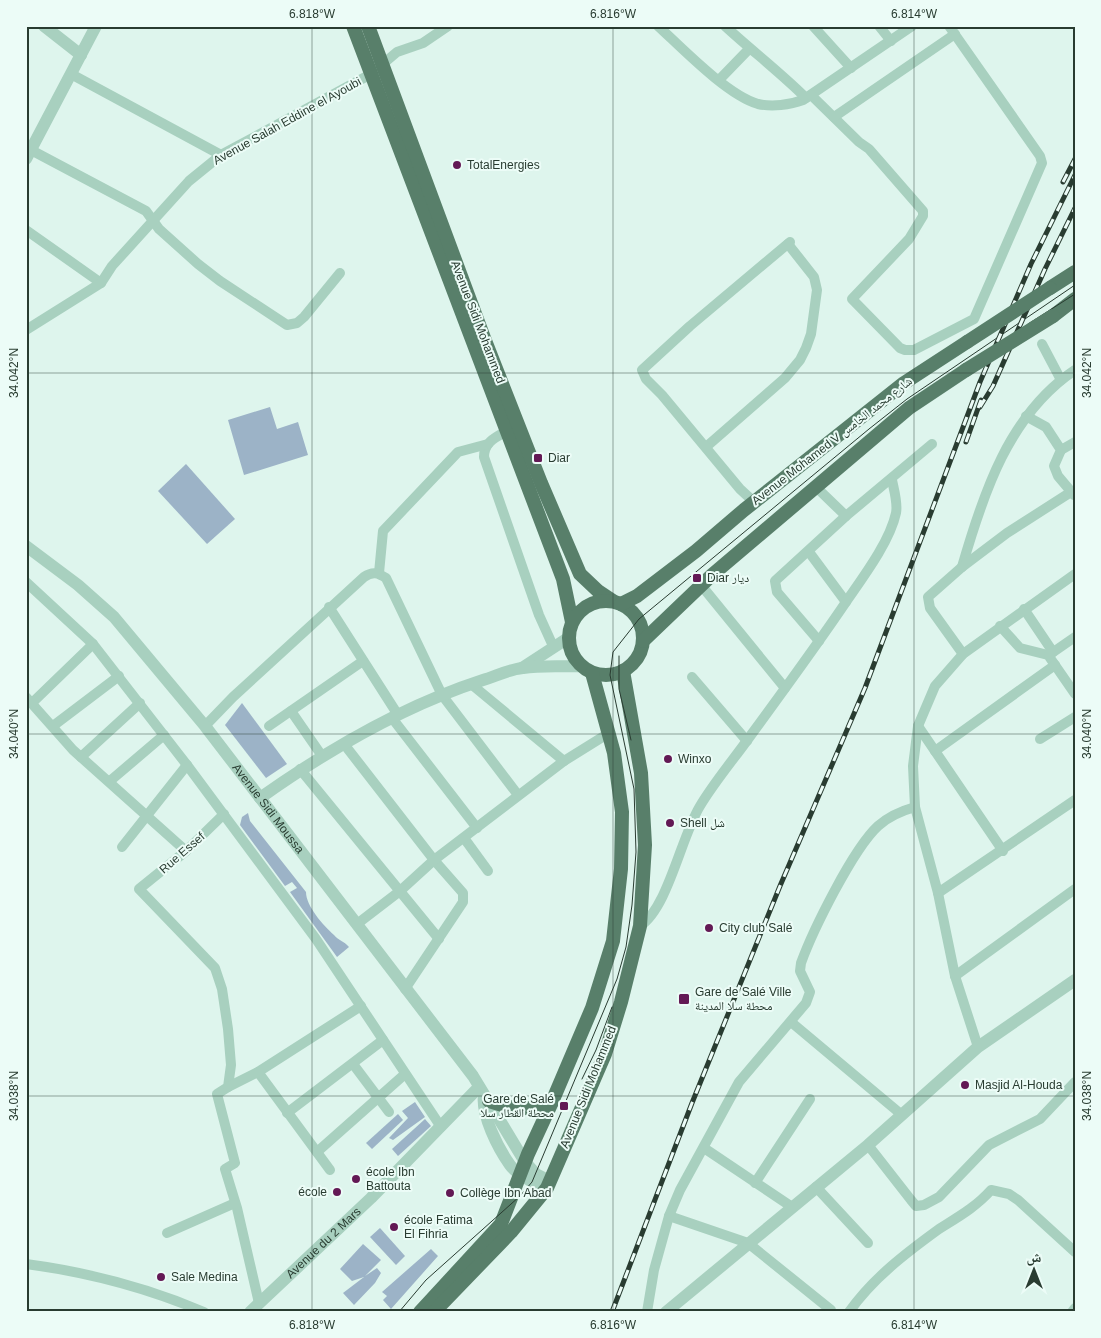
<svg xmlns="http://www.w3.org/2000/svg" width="1101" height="1338" viewBox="0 0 1101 1338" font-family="Helvetica,'Noto Naskh Arabic',sans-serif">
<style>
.green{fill:#9cb3c7}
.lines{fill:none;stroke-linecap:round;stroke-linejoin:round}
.minor{stroke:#a8d0bf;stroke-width:10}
.tertiary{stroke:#a8d0bf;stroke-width:12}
.primary{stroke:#587f6a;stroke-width:14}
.tram{stroke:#293c31;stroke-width:1}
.rail-casing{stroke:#293c31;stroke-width:5}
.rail{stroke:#ecfcf7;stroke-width:3;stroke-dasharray:9;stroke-linecap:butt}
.primary-bridge{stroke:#587f6a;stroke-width:14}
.ticks{fill:none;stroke:#293c31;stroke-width:1;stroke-opacity:0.45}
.poi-dot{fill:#631955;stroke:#ecfcf7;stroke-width:2}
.labels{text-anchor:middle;stroke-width:4;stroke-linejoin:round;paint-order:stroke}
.street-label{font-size:12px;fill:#293c31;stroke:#ecfcf7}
.poi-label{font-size:12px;fill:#293c31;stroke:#ecfcf7;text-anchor:start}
.neatline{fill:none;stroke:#293c31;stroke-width:2}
.ticks-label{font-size:12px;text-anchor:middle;fill:#293c31}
</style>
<rect width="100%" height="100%" fill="#def5ed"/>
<!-- green -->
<g class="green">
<path d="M 270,407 L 277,429 L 298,422 L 308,455 L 244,475 L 228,420 Z"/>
<path d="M 186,464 L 235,519 L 207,544 L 158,491 Z"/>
<path d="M 242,703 L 287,764 L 266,778 L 225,725 Z"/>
<path d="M 248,813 L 250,821 L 306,892 C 306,906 323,925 334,935 C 338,940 344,941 349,947 L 337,957 L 290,892 L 297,888 L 292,882 L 285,886 L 240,825 L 242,817 Z"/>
<path d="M 415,1102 L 425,1117 L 393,1140 L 389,1138 L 408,1118 L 402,1111 Z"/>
<path d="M 398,1114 L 403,1120 L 372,1149 L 366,1143 Z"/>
<path d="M 425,1119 L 431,1126 L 398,1156 L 392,1149 Z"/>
<path d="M 380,1228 L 405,1256 L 396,1265 L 370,1237 Z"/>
<path d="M 363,1244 L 381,1260 L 365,1276 L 377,1268 L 381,1273 L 375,1283 L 354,1305 L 343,1293 L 364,1277 L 352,1281 L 340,1269 Z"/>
<path d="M 431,1249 L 438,1256 L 391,1309 L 383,1300 L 387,1296 L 382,1292 Z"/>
</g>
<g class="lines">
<!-- minor -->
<g class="minor">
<path d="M 658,26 C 682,48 727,95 758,104 C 772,107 790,105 803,100 L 912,26"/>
<path d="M 725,26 C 752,51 780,72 806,98"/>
<path d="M 813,26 L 851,68"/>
<path d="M 879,26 L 891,41"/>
<path d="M 71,74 L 221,155"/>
<path d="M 719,80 L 749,49"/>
<path d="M 811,95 L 859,142 L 869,149 L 923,211 L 923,216 L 909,239 L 852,299 L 900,348 L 905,350 L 914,350 L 974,319 L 1042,163 L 1040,156 L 949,26"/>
<path d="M 834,117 L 955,34"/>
<path d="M 31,150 L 146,211 L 159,229 L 198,264 L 220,281 L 287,325 L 297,323 L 304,317 L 340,273"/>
<path d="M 26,230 L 101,283"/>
<path d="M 26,330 L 101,283 L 112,266 L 189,181 L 221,155 L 371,74 L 397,52 L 423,43 L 448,26"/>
<path d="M 1042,344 L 1061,380"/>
<path d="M 1026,416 L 1046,427 L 1061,450 L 1054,466 L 1058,476 L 1074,495"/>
<path d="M 507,431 C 496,437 484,442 484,457 L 539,615 L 553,646"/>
<path d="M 706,447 L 785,378 L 800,360 L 806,348 L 811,334 L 817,290 L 814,277 L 788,244"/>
<path d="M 1061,450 L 1075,442"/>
<path d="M 817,488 L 846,516"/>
<path d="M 754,502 L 740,489 L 662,395 L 646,379 L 642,370 L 690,326 L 790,242"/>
<path d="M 809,552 L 846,602"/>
<path d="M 962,567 C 983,494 1009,414 1075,370"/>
<path d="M 379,573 L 383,531 L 458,452 L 488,444"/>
<path d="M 26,582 L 93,644 L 187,765 L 316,939 L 441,1127"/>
<path d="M 701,585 L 785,688"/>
<path d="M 329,607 L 398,715"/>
<path d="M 1024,609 L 1053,652"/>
<path d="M 1000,626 L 1020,648 L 1048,655 L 1075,694"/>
<path d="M 819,641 L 777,592 L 775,581 L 846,516 L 932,444"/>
<path d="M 963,654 L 930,608 L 928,597 L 962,567 L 1007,533 L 1071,492"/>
<path d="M 1049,655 L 1075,637"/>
<path d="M 692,677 L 747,741"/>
<path d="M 471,684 L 564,761 L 609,733"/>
<path d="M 26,697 L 73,750 L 186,851"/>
<path d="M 33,702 L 93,644"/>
<path d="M 291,711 L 322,756"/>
<path d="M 392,718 L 477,828"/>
<path d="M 53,726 L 119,676"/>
<path d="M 205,726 L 233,697 L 364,577 C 373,571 378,573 386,578 L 442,695 L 518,795"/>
<path d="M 269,726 L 363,661"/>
<path d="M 918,726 L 1003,851"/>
<path d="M 1040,739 L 1075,717"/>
<path d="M 344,744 L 434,860 L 463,893 L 463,902 L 405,989"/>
<path d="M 935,751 L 1055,665"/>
<path d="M 81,757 L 140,703"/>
<path d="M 300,769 L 439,939"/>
<path d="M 110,781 L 164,735"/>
<path d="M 224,814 L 186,851 L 139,889 L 215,968 L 222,989 L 228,1029 L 231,1065 L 228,1087 L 217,1094 L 235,1163 L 225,1169 L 237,1208 L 259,1303"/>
<path d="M 464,838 L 488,871"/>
<path d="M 122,847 L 187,765"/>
<path d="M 938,893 L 1075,800"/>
<path d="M 357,924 L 400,891 L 434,860 L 564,761"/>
<path d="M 640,926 C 668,908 681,837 700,806 C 715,781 734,759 751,735 C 784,690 817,645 848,599 C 864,576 890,541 896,513 C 898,503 894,490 892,480"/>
<path d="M 955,976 L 1075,889"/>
<path d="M 791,1022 L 902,1115"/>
<path d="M 978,1047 L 955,976 L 938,893 L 915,807 L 913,766 L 918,726 L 935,686 L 963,654 L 1075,574"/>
<path d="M 353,1064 L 389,1112"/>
<path d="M 258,1072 L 330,1170"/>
<path d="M 228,1087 L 258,1072 L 361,1006"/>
<path d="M 287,1113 L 383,1040"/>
<path d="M 868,1145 L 911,1200 L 916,1206 L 924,1205 L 939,1197 L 989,1145 L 1040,1119 L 1075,1082"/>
<path d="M 704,1148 L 792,1207"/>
<path d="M 317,1152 L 405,1074"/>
<path d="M 755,1183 L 810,1099"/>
<path d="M 816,1187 L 868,1243"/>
<path d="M 669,1216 L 748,1243 L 831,1310"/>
<path d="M 167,1233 L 235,1203"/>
<path d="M 26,1264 C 86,1272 148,1288 204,1312"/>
<path d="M 647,1312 L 654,1270 L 669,1216 L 680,1190 L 739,1082 L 806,1003 L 810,992 L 800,971 L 801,963 C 813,930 853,849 878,826 C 889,816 901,811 915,807"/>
<path d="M 849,1312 C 873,1278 906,1253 939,1229 C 958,1217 976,1207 991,1190 L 1009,1194 L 1018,1200 L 1075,1252"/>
<path d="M 1072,1312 L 1075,1308"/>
</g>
<!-- tertiary -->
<g class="tertiary">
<path d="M 44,26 L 81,55"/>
<path d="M 26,159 L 96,26"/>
<path id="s1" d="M 26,546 L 78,585 L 114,617 L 205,726 L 473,1076 L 525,1162 L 536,1174 L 550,1181"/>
<path d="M 522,668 L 568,638"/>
<path d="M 260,798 C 329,749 403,706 483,680 C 496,676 510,669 523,668 C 542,665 562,667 581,666"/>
<path d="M 484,1095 C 481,1115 498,1148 510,1165 C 518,1176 534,1183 547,1188"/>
<path id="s2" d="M 250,1312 L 371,1198 L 479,1087"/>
<path d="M 666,1312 L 868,1145 L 978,1047 L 1075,980"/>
</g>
<!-- primary -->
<g class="primary">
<path d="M 353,26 L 563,579 L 572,622"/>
<path d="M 368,26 L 484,338 L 541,483 L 580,574 L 598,591 L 613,601"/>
<path d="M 1050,288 L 1075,272"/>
<path d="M 1053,316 L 1075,299"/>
<circle cx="606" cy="638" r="37"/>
<path d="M 621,604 L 637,596 L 696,551 L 744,510 L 904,383 L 967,342"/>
<path d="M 643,641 L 712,575 L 909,408 L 966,370"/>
<path d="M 489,1101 C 515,1109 526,1112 552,1102"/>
<path d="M 420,1312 L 501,1224 L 528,1154 L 552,1102 L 592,1008 L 613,941 L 621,869 L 622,812 L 614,753 L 592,673"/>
<path d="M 434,1312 L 511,1232 L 547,1188 L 605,1054 L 621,1002 L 640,926 L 645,845 L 641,773 L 623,671"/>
</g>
<!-- tram -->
<g class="tram">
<path d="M 1028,324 L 1075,294"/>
<path d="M 619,656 L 619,689 L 631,740"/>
<path d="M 582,1079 L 596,1050 L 612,1007"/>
<path d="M 399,1312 L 426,1280 L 520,1196 L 532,1182 L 617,979 L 626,947 L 632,905 L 636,852 L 634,789 L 610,675 L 613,652 L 639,619 L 869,429 L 907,399 L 1075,285"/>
</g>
<defs>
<g id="rail">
<path d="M 1063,182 L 1075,159"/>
<path d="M 980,407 L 993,386 L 1045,269 L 1075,208"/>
<path d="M 966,442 L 981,400"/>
<path d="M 612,1312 L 692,1103 L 780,886 L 865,688 L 980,382 L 1031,264 L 1075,175"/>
</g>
</defs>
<!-- rail casing -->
<use href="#rail" class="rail-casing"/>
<!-- rail -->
<use href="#rail" class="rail"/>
<!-- primary-bridge -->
<g class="primary-bridge">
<path d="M 967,342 L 1050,288"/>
<path d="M 966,370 L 1053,316"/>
</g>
</g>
<!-- ticks -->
<path class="ticks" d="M 312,26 L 312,1312M 613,26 L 613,1312M 914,26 L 914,1312M 26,373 L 1075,373M 26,734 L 1075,734M 26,1096 L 1075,1096"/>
<!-- markers -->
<g class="poi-dot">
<circle cx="457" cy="165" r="5"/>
<rect x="533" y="453" width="10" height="10" rx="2.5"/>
<rect x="692" y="573" width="10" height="10" rx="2.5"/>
<circle cx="668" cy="759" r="5"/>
<circle cx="670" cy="823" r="5"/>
<circle cx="709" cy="928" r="5"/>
<rect x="678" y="993" width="12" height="12" rx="2.5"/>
<circle cx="965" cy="1085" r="5"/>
<rect x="559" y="1101" width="10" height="10" rx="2.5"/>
<circle cx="356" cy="1179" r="5"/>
<circle cx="337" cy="1192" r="5"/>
<circle cx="450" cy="1193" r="5"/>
<circle cx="394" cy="1227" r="5"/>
<circle cx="161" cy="1277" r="5"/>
</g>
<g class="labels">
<!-- street labels -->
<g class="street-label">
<text transform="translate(287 121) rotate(-29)" y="4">Avenue Salah Eddine el Ayoubi</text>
<text transform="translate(478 322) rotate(69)" y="4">Avenue Sidi Mohammed</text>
<text transform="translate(832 441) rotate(-38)" y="4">Avenue Mohamed V شارع محمد الخامس</text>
<text dy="4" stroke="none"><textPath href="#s1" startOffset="359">Avenue Sidi Moussa</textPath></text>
<text transform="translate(182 853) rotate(-41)" y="4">Rue Essef</text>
<text transform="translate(588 1087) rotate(-68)" y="4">Avenue Sidi Mohammed</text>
<text dy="4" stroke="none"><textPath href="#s2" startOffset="101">Avenue du 2 Mars</textPath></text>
</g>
<!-- poi labels -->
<g class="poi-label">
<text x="467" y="169">TotalEnergies</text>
<text x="548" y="462">Diar</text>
<text x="707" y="582">Diar ديار</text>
<text x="678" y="763">Winxo</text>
<text x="680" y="827">Shell شل</text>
<text x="719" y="932">City club Salé</text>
<text x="695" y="996">Gare de Salé Ville<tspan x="695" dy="14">محطة سلا المدينة</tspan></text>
<text x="975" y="1089">Masjid Al-Houda</text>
<text x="554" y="1103" text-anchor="end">Gare de Salé<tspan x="554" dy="14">محطة القطار سلا</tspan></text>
<text x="366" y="1176">école Ibn<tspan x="366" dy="14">Battouta</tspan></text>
<text x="327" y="1196" text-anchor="end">école</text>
<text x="460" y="1197">Collège Ibn Abad</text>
<text x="404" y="1224">école Fatima<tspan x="404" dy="14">El Fihria</tspan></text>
<text x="171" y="1281">Sale Medina</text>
</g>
</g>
<!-- border -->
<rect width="1101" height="1338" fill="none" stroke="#ecfcf7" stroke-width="55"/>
<!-- north arrow -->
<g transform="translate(1034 1270)" stroke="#ecfcf7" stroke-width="4" paint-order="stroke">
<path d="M0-4L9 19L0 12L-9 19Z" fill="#293c31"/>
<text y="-8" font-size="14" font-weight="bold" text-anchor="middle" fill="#293c31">ش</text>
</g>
<rect x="28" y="28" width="1046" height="1282" class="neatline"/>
<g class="ticks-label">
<text x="312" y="18">6.818°W</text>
<text x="613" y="18">6.816°W</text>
<text x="914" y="18">6.814°W</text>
<text transform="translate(14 373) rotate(-90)" y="4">34.042°N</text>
<text transform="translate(1087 373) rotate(-90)" y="4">34.042°N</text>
<text transform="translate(14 734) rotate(-90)" y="4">34.040°N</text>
<text transform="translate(1087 734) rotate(-90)" y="4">34.040°N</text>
<text transform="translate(14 1096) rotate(-90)" y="4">34.038°N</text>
<text transform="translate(1087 1096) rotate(-90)" y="4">34.038°N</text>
<text x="312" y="1329">6.818°W</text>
<text x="613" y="1329">6.816°W</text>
<text x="914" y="1329">6.814°W</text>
</g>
</svg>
